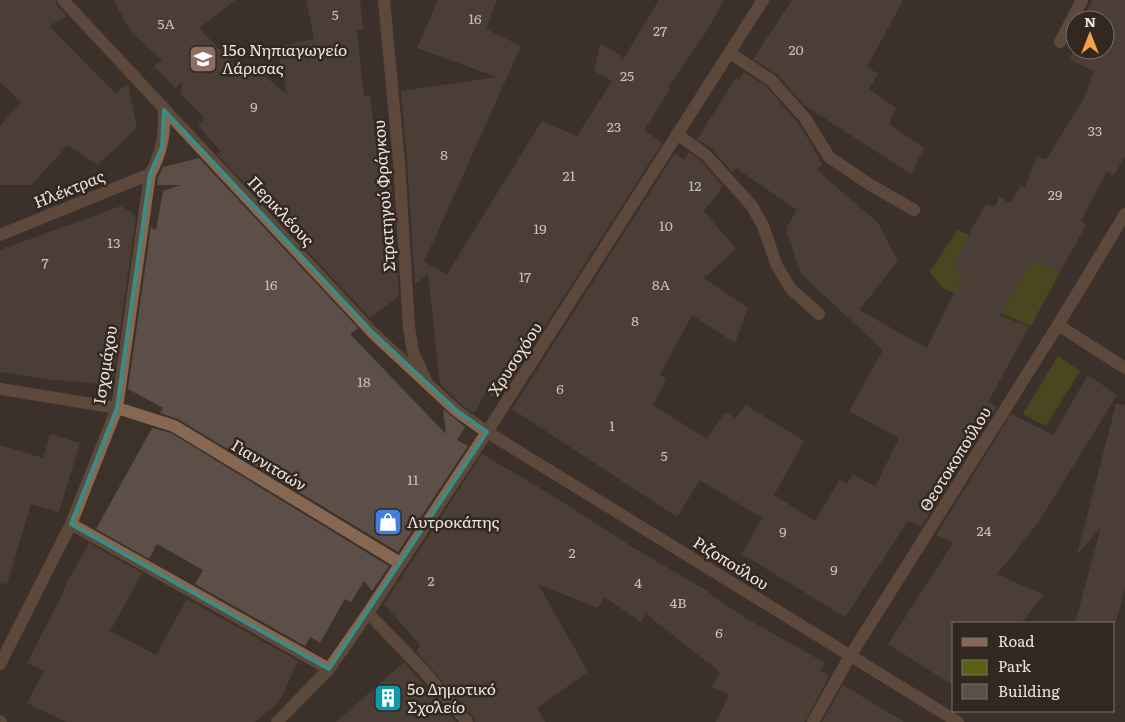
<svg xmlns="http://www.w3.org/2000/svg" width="1125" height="722" viewBox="0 0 1125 722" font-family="Literata,serif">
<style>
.green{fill:#596115}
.building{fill:#5b4f47}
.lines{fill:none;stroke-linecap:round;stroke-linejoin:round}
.pedestrian{stroke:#856752;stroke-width:12}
.minor{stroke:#856752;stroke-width:12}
.marked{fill:none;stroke:#3b8c85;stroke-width:4;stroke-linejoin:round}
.labels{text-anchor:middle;stroke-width:5;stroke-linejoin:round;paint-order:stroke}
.number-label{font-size:14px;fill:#c8bfb9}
.poi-label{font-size:16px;fill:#ece4df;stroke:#332820;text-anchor:start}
.street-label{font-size:16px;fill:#ece4df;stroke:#332820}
</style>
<rect width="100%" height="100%" fill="#3d322a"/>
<!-- green -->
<g class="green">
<path d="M 957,230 L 1060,272 L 1031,326 L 943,288 L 930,272 Z"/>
<path d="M 1058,356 L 1080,371 L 1046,426 L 1023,414 Z"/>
</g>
<!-- building -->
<g class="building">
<path d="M 0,0 L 55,0 L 57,6 L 67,16 L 49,26 L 115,93 L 128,84 L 137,127 L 98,165 L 68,145 L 31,185 L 0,185 L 0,126 L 21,102 L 0,82 Z"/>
<path d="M 113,0 L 236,0 L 199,28 L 242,73 L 248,63 L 287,94 L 277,47 L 314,39 L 306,0 L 360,0 L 363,30 L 357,30 L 364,96 L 370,96 L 376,145 L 387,120 L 399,296 L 370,318 L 216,153 L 221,152 L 198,125 L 205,118 L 180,93 L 183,81 L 175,88 L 154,66 L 162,60 L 132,33 Z"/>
<path d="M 438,0 L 497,0 L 486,29 L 521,46 L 424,262 L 447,274 L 542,121 L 577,136 L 612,81 L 594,71 L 600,43 L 624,58 L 659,0 L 724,0 L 708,29 L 668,87 L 670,89 L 644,130 L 662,143 L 498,400 L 486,392 L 474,413 L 462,405 L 440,384 L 428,274 L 415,284 L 407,161 L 401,91 L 497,77 L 417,48 Z"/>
<path d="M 792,0 L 903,0 L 867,67 L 878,74 L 869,89 L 896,108 L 889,124 L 924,148 L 911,174 L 804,105 L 777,74 L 753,59 Z"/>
<path d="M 1092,0 L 1125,0 L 1125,156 L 1114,175 L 1107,171 L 1081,221 L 1086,225 L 1060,272 L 1032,261 L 1000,315 L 1029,327 L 988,402 L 997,407 L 921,527 L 908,521 L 845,617 L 742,554 L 762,518 L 700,480 L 677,517 L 512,409 L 675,153 L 684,160 L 689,152 L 701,161 L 723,186 L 704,211 L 736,249 L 704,278 L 748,308 L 735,343 L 692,315 L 660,374 L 666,380 L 653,405 L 707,439 L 725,412 L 736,418 L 746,405 L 804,441 L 774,495 L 815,521 L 840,479 L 847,484 L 853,474 L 875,487 L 899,438 L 849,411 L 883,350 L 801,274 L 787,232 L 787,227 L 797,210 L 736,168 L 733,173 L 712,149 L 697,139 L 736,78 L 739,80 L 744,72 L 766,86 L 798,123 L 810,142 L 822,164 L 817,170 L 878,223 L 898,261 L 859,310 L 927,348 L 963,274 L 953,269 L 969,234 L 986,204 L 995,207 L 999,197 L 1010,203 L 1020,186 L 1025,187 L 1037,156 L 1046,160 L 1084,98 L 1094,71 L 1070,60 L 1075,45 L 1075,50 L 1105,50 L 1105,20 L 1083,20 Z"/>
<path d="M 199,158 L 358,328 L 350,334 L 446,434 L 443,409 L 465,427 L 457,440 L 468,446 L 398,552 L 178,419 L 160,413 L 163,408 L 128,389 L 151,227 L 156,230 L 163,191 L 181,185 L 157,185 L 158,177 L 163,167 Z"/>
<path d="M 121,206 L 136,216 L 112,385 L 46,379 L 0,372 L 0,250 Z"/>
<path d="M 1088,375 L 1117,395 L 1038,523 L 997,574 L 1044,595 L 1021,623 L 954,623 L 954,686 L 888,644 L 953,543 L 936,535 L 1011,414 L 1053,435 Z"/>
<path d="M 1116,404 L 1125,405 L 1125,588 L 1116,623 L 1075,623 L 1101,527 L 1077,555 Z"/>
<path d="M 152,428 L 171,433 L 389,566 L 372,591 L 364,581 L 351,602 L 345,599 L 320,643 L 310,637 L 305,646 L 195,584 L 203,570 L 157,544 L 149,559 L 96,529 Z"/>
<path d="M 50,434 L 80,443 L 59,512 L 31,504 L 7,584 L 0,583 L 0,445 L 43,458 Z"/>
<path d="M 482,454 L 550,494 L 634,548 L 709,592 L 708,593 L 749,620 L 825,663 L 820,671 L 829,676 L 805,722 L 716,722 L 729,695 L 712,687 L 720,672 L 646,614 L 641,622 L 604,597 L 598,608 L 538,584 L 588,672 L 537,708 L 545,722 L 475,722 L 473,717 L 416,651 L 421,646 L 384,604 Z"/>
<path d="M 89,543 L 142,573 L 110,631 L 156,655 L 187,599 L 298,661 L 279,702 L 255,722 L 66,722 L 27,703 L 44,671 L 27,663 L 64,591 L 63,590 Z"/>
<path d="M 404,662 L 456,722 L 336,722 Z"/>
<path d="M 843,685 L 904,722 L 822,722 Z"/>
</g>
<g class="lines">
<!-- pedestrian -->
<g class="pedestrian">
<path d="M 1060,42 L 1082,0"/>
<path d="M 730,53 L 771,80 L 805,118 L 829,157 L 869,184 L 914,210"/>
<path d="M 677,134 L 706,155 L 752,206 L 763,226 L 777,266 L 791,289 L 819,314"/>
</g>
<!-- minor -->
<g class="minor">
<path d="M 63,0 L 373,333 L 457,411 L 487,432 L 958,722"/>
<path d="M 384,0 L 399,162 L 409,327 L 413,352 L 426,381"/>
<path d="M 0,235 L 150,174"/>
<path d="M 1058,325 L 1125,368"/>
<path d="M 0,389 L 117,408 L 174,426 L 400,563"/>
<path d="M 71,524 L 329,669"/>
<path d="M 368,613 L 421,668 L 467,722"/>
<path d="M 0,664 L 71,524 L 117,408 L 150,174 C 162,153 165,134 164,110"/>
<path d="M 0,721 L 1,722"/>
<path d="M 277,722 L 329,669 L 368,613 L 487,432 L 763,0"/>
<path d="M 813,722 L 850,656 L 1058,325 L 1125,214"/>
</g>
</g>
<!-- marked area -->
<path d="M0 0H1125V722H0ZM 164,110 L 373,333 L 457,411 L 487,432 L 329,669 L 71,524 L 117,408 L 150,174 L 162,147 Z" fill="#3d322a" fill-opacity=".55" fill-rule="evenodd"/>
<path class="marked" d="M 164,110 L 373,333 L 457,411 L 487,432 L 329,669 L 71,524 L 117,408 L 150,174 L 162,147 Z"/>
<!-- icons -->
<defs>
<symbol id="school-square" viewBox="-11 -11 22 22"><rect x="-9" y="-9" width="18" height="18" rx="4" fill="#8d6e63" stroke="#332820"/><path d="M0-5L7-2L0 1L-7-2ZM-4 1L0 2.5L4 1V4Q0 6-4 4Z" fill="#fff"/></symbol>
<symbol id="shop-square" viewBox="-11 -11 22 22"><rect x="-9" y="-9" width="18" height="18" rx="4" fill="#3f7fe0" stroke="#332820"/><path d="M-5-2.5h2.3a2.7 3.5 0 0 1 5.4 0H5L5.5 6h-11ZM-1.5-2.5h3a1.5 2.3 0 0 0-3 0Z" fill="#fff"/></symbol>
<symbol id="building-square" viewBox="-11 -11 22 22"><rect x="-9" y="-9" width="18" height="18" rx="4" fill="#0f9aa8" stroke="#332820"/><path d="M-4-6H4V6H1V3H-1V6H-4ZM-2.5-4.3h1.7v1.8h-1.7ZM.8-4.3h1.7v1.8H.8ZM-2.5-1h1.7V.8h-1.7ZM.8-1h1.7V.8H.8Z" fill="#fff"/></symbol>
</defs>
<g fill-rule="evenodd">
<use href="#school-square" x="187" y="43" width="32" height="32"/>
<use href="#shop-square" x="372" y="506" width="32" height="32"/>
<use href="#building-square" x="372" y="682" width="32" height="32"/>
</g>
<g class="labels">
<!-- number labels -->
<g class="number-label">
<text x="335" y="20">5</text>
<text x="475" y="24">16</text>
<text x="166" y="29">5Α</text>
<text x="660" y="36">27</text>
<text x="796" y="55">20</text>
<text x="627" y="81">25</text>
<text x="254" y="112">9</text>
<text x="614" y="132">23</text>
<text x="1095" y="136">33</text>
<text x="444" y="160">8</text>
<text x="569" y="181">21</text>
<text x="695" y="191">12</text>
<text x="1055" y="200">29</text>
<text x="666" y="231">10</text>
<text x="540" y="234">19</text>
<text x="114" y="248">13</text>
<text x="45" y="268">7</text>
<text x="525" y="282">17</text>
<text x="271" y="290">16</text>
<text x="661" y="290">8Α</text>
<text x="635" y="326">8</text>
<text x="364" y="387">18</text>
<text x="560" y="394">6</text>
<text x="612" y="431">1</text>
<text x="664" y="461">5</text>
<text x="413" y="485">11</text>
<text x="984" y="536">24</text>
<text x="783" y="537">9</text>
<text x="572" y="558">2</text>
<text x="834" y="575">9</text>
<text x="431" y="586">2</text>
<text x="638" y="588">4</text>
<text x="678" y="608">4Β</text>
<text x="719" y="638">6</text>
</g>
<!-- poi labels -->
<g class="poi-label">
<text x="222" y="56">15ο Νηπιαγωγείο<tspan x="222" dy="18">Λάρισας</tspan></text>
<text x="407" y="528">Λυτροκάπης</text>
<text x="407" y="695">5ο Δημοτικό<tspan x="407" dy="18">Σχολείο</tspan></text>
</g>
<!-- street labels -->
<g class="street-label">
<text transform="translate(69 189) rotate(-22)" y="6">Ηλέκτρας</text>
<text transform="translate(384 196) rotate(-94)" y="6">Στρατηγού Φράγκου</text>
<text transform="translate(281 211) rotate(47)" y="6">Περικλέους</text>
<text transform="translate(515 359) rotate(-57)" y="6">Χρυσοχόου</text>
<text transform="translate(105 365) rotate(-81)" y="6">Ισχομάχου</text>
<text transform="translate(955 459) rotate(-58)" y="6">Θεοτοκοπούλου</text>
<text transform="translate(269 465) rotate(31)" y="6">Γιαννιτσών</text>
<text transform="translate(731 563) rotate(32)" y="6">Ριζοπούλου</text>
</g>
</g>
<!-- legend -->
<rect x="952" y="622" width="162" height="90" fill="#332820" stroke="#7d736c"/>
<rect x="962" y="638" width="25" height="8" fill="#856752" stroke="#7d736c"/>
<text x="998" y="647" font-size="15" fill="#ece4df">Road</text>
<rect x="962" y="660" width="25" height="15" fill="#596115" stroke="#7d736c"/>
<text x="998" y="672" font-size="15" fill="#ece4df">Park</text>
<rect x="962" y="684" width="25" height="15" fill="#5b4f47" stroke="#7d736c"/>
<text x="998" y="697" font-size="15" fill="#ece4df">Building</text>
<!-- north arrow -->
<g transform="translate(1090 35)"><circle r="24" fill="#332820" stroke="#7d736c"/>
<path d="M0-4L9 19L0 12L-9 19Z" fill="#f8a14a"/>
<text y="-8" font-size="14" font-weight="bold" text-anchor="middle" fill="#ece4df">N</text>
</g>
</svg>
